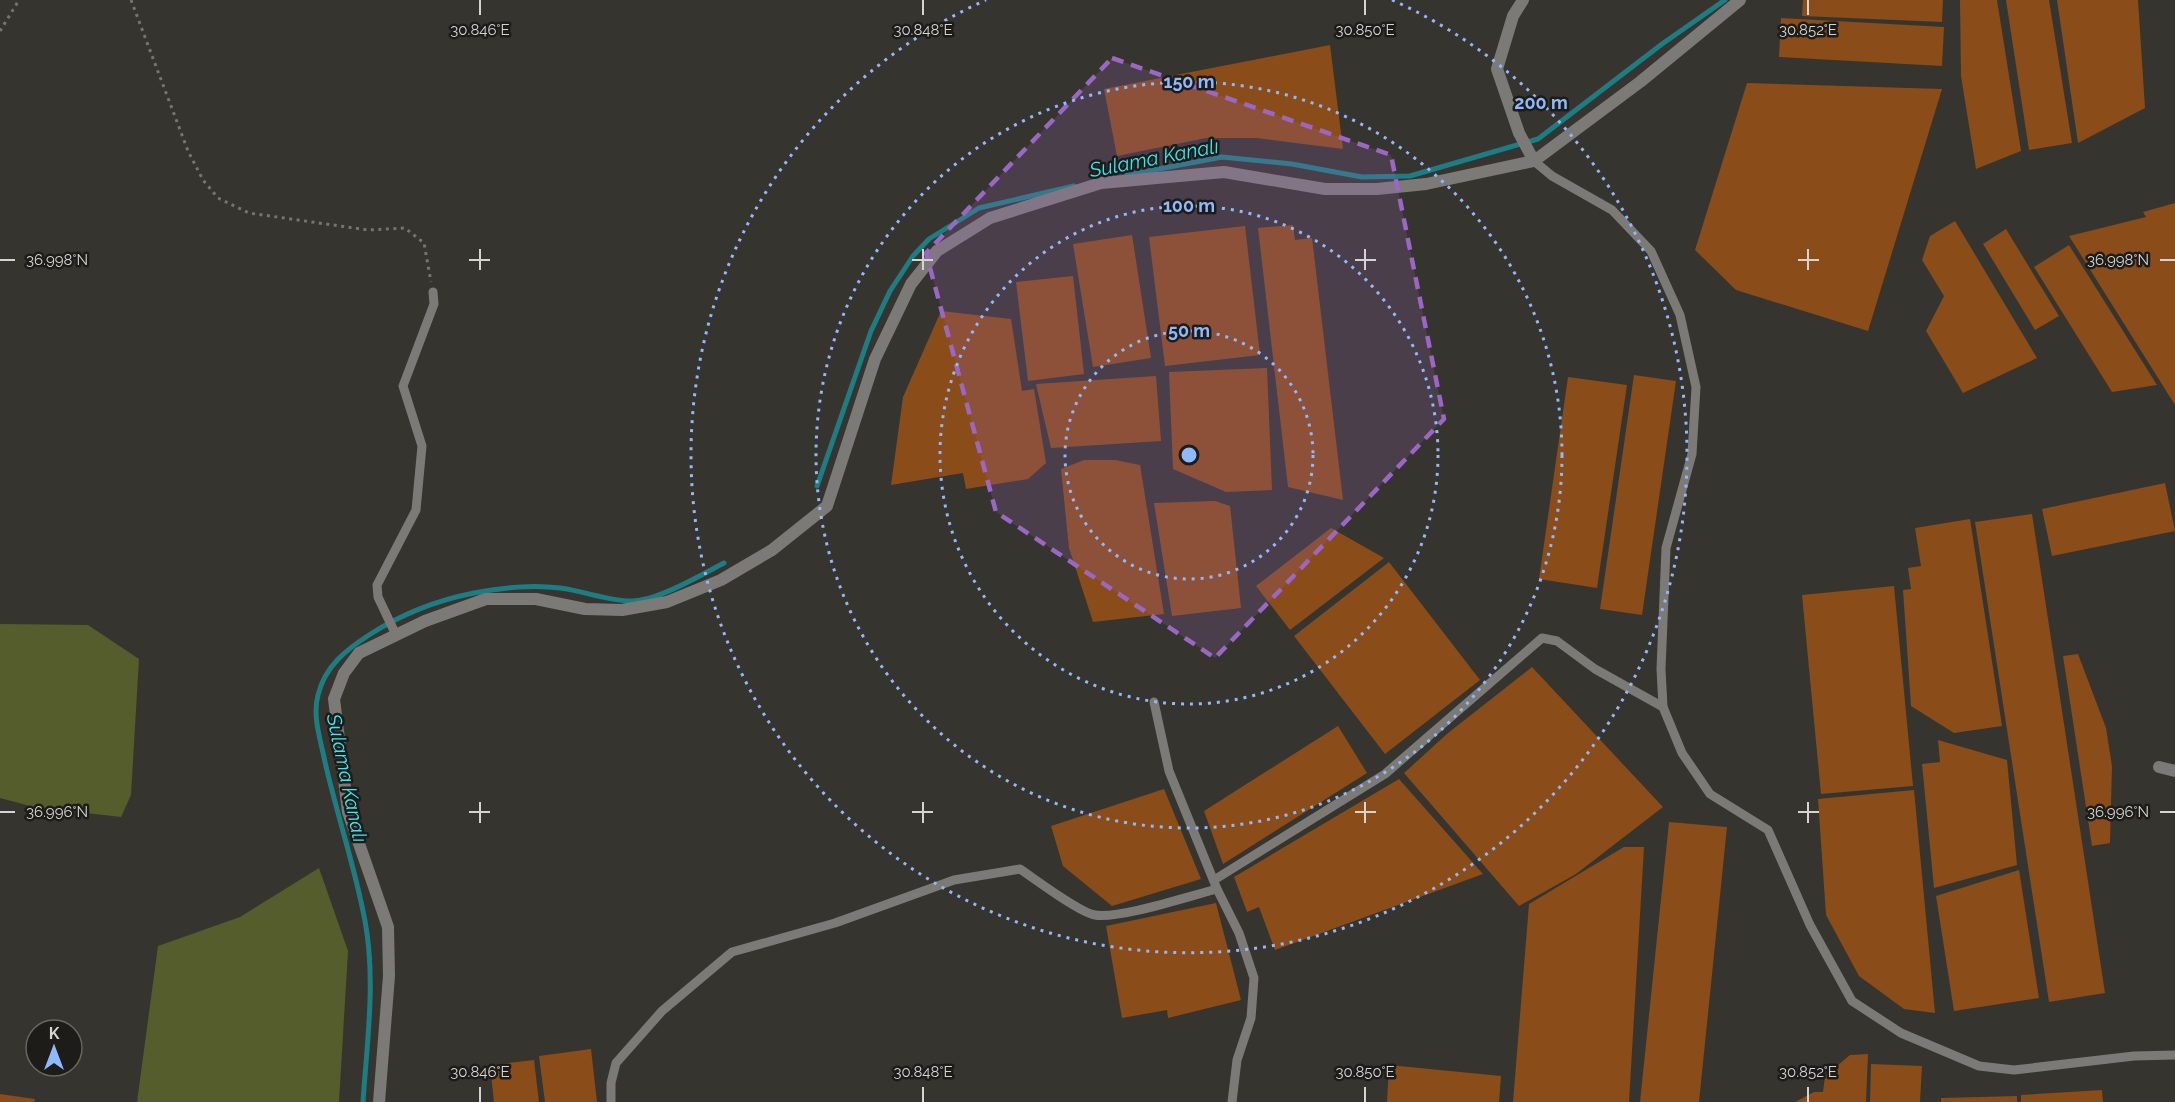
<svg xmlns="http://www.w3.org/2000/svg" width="2175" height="1102" viewBox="0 0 2175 1102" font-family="Raleway,sans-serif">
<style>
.green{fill:#555d2c}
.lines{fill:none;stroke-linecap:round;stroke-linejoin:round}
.stream{stroke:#1d7d83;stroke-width:5}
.building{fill:#8a4c18}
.path{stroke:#76746f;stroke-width:3;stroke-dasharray:3 4.5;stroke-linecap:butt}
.lane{stroke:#7c7a77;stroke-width:9}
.street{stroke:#7c7a77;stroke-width:12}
.marked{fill:#9a67c5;fill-opacity:0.2;stroke:#9a67c5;stroke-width:4.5;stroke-dasharray:12 8;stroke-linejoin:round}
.ticks{fill:none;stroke:#d5d4d0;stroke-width:2}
.ring{fill:none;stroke:#90b8fd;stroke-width:3;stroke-dasharray:3 6}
.labels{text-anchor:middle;stroke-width:5;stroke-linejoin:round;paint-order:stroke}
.water-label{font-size:20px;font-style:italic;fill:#37e8f3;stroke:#1d1c19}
.ticks-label{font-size:15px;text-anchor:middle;fill:#d5d4d0;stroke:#1d1c19;stroke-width:5;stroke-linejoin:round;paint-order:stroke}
.centre{fill:#90b8fd;stroke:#1d1c19;stroke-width:3}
.ring-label{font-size:18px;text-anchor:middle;font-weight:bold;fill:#90b8fd;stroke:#1d1c19;stroke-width:5;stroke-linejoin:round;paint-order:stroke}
</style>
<rect width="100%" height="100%" fill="#36342e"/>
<!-- green -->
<g class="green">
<path d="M 0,624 L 88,625 L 139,659 L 131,795 L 121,817 L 34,807 L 0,798 Z"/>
<path d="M 319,868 L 348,951 L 339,1102 L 137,1102 L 158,946 L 240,917 Z"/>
</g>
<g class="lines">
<!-- stream -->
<g class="stream">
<path d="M 1127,175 L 1222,157 L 1292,164 L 1362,177 L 1410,176 L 1538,139 L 1662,44 L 1725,0"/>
<path d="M 817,486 L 871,331 L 890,291 L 913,256 L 929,239 L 979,208 L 1074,186"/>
<path d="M 363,1102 C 367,1042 376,980 365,921 C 355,867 337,815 325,762 C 321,741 312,717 318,695 C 325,666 346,650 369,635 C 400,615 438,600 474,593 C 503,588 531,584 560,588 C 584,591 608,601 632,601 C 657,601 701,575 724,563"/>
</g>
</g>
<!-- building -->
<g class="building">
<path d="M 1803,0 L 1943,0 L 1942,22 L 1802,16 Z"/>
<path d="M 1960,0 L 1997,0 L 2021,151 L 1976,169 L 1961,76 Z"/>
<path d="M 2006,0 L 2049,0 L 2072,143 L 2029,150 Z"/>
<path d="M 2057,0 L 2138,0 L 2145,108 L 2078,143 Z"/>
<path d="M 1781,18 L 1944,27 L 1942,66 L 1779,57 Z"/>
<path d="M 1330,45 L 1343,149 L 1257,138 L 1206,138 L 1117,156 L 1104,89 Z"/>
<path d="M 1747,83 L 1942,89 L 1868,331 L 1736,290 L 1695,250 Z"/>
<path d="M 2175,203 L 2175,405 L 2069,236 L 2146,217 L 2143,212 Z"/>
<path d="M 1955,221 L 2037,358 L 1963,393 L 1926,331 L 1944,296 L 1922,260 L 1930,236 Z"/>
<path d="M 1293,225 L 1295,240 L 1312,238 L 1343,500 L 1288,487 L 1258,228 Z"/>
<path d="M 1245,226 L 1260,355 L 1165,366 L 1149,237 Z"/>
<path d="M 2006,229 L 2059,316 L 2035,330 L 1983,244 Z"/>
<path d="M 1132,235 L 1151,358 L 1093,367 L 1073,244 Z"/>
<path d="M 2069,245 L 2157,385 L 2112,392 L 2034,267 Z"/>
<path d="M 1073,276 L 1084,374 L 1028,381 L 1016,282 Z"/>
<path d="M 941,311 L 1011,319 L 1022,391 L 1034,389 L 1046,463 L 1028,479 L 966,489 L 963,473 L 891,485 L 903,397 Z"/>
<path d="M 1267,368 L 1272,490 L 1226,492 L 1173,469 L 1169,372 Z"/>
<path d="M 1634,375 L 1676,381 L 1642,615 L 1600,609 Z"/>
<path d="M 1156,376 L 1161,441 L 1051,448 L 1036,384 Z"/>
<path d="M 1568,377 L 1627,385 L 1597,588 L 1539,579 Z"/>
<path d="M 1084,460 L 1115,460 L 1140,465 L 1164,614 L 1093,622 L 1069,548 L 1061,469 Z"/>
<path d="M 2165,483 L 2175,531 L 2052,556 L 2042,509 Z"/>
<path d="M 1215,501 L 1230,506 L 1241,608 L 1172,616 L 1154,503 Z"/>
<path d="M 2032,514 L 2105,993 L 2049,1002 L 1975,522 Z"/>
<path d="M 1970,519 L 2002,726 L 1954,733 L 1911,706 L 1903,590 L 1911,589 L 1908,568 L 1921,566 L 1915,528 Z"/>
<path d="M 1331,528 L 1384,558 L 1290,630 L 1256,586 Z"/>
<path d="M 1389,562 L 1480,680 L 1385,754 L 1294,636 Z"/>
<path d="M 1894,586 L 1913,786 L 1821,794 L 1802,595 Z"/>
<path d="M 2078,654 L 2106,728 L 2112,766 L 2110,843 L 2092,846 L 2063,656 Z"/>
<path d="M 1532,667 L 1663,807 L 1576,874 L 1519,906 L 1404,773 L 1448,733 Z"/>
<path d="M 1338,726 L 1367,773 L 1223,864 L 1204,811 Z"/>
<path d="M 1938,740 L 2007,760 L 2017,865 L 1934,888 L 1922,764 L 1940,762 Z"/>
<path d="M 1399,779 L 1483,874 L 1275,950 L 1259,907 L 1247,912 L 1234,877 Z"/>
<path d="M 1164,789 L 1201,879 L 1112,906 L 1063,866 L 1051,826 Z"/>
<path d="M 1914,790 L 1935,1013 L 1904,1009 L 1859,976 L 1826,915 L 1818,799 Z"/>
<path d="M 1669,822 L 1727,827 L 1699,1102 L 1640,1102 Z"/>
<path d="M 1624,847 L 1644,847 L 1629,1102 L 1513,1102 L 1529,904 Z"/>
<path d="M 2019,870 L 2039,998 L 1954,1011 L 1936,896 Z"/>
<path d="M 1216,903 L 1241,1000 L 1168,1018 L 1167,1010 L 1122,1018 L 1106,926 Z"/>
<path d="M 591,1049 L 597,1102 L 545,1102 L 539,1056 Z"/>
<path d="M 1868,1054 L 1866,1102 L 1795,1102 L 1814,1092 L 1823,1092 L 1825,1076 L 1850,1055 Z"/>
<path d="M 534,1060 L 539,1102 L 494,1102 L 490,1065 Z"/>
<path d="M 1871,1064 L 1922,1066 L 1920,1102 L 1870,1102 Z"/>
<path d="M 1389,1065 L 1501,1076 L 1499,1102 L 1387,1102 Z"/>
<path d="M 2102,1090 L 2103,1102 L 2021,1102 L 2021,1095 Z"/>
<path d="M 0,1094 L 35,1099 L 34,1102 L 0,1102 Z"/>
<path d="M 2017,1096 L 2017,1102 L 1941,1102 L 1941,1098 Z"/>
</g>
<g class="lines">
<!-- path -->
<g class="path">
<path d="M 131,0 L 188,151 L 203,180 L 218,198 L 249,213 L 368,230 L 405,228 L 424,243 L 431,282"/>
<path d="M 0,31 L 19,0"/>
</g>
<!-- lane -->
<g class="lane">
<path d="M 1534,161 L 1552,176 L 1612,210 L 1651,251 L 1680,315 L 1696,387 L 1692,454 L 1666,548 L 1661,669 L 1663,707 L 1682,753 L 1710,794 L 1768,830 L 1810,925 L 1852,1001 L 1901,1033 L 1979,1066 L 2014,1070 L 2134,1056 L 2175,1055"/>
<path d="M 396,635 L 378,597 L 377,585 L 416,510 L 422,446 L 403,386 L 434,304 L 433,292"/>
<path d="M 1154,702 L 1169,771 L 1217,889 L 1239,933 L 1254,978 L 1251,1018 L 1237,1060 L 1232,1102"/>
<path d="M 1214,880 L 1385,774 L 1542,638 L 1557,641 L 1595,669 L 1663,707"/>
<path d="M 611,1102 L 611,1083 L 616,1063 L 662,1011 L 732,952 L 835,923 L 954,880 L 1020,869 C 1035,879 1080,913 1095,915 C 1120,919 1189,896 1217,889"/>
</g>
<!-- street -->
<g class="street">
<path d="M 1523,0 L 1513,16 L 1497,69 L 1519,133 L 1534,161"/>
<path d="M 2159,767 L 2175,771"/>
<path d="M 379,1102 L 389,976 L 388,927 L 348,812 L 334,699 L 344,673 L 359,653 L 425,621 L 486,599 L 536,599 L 585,609 L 622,610 L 667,602 L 721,580 L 772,550 L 827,506 L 875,359 L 911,284 L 937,251 L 990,218 L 1101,183 L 1224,172 L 1325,189 L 1377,189 L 1426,184 L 1534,161 L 1640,82 L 1740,0"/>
</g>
</g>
<!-- marked area -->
<path class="marked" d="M 1112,58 L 1391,155 L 1444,419 L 1215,658 L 996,512 L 926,253 Z"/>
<!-- ticks -->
<path class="ticks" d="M 480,0 L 480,15M 923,0 L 923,15M 1365,0 L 1365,15M 1808,0 L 1808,15M 480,249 L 480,270M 923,249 L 923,270M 1365,249 L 1365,270M 1808,249 L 1808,270M 0,260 L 15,260M 469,260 L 490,260M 912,260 L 933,260M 1355,260 L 1376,260M 1798,260 L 1819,260M 2160,260 L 2175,260M 480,802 L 480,823M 923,802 L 923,823M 1365,802 L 1365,823M 1808,802 L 1808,823M 0,812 L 15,812M 469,812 L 490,812M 912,812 L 933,812M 1355,812 L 1376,812M 1798,812 L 1819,812M 2160,812 L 2175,812M 480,1087 L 480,1102M 923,1087 L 923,1102M 1365,1087 L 1365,1102M 1808,1087 L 1808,1102"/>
<!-- distance rings -->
<g class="ring">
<circle cx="1189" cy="455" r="124"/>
<circle cx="1189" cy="455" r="249"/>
<circle cx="1189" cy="455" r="373"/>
<path d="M1392 0A498 498 0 1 1 986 0"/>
</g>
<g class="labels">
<!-- water labels -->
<g class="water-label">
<text transform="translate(1154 158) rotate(-11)" y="7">Sulama Kanalı</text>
<text transform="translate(347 778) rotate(78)" y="7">Sulama Kanalı</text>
</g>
</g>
<g class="ticks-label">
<text x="480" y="35">30.846°E</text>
<text x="923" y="35">30.848°E</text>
<text x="1365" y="35">30.850°E</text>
<text x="1808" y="35">30.852°E</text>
<text x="57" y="265">36.998°N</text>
<text x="2118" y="265">36.998°N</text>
<text x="57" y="817">36.996°N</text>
<text x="2118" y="817">36.996°N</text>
<text x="480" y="1077">30.846°E</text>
<text x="923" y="1077">30.848°E</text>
<text x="1365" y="1077">30.850°E</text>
<text x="1808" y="1077">30.852°E</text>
</g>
<circle cx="1189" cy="455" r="9" class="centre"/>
<g class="ring-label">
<text x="1189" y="88">150 m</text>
<text x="1541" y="109">200 m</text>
<text x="1189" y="212">100 m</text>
<text x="1189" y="337">50 m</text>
</g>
<!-- north arrow -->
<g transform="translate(54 1048)"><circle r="28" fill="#1d1c19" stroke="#676662" stroke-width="1.5"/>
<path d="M0-4.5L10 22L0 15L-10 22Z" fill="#90b8fd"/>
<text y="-9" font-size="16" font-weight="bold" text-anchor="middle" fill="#d5d4d0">K</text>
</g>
</svg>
